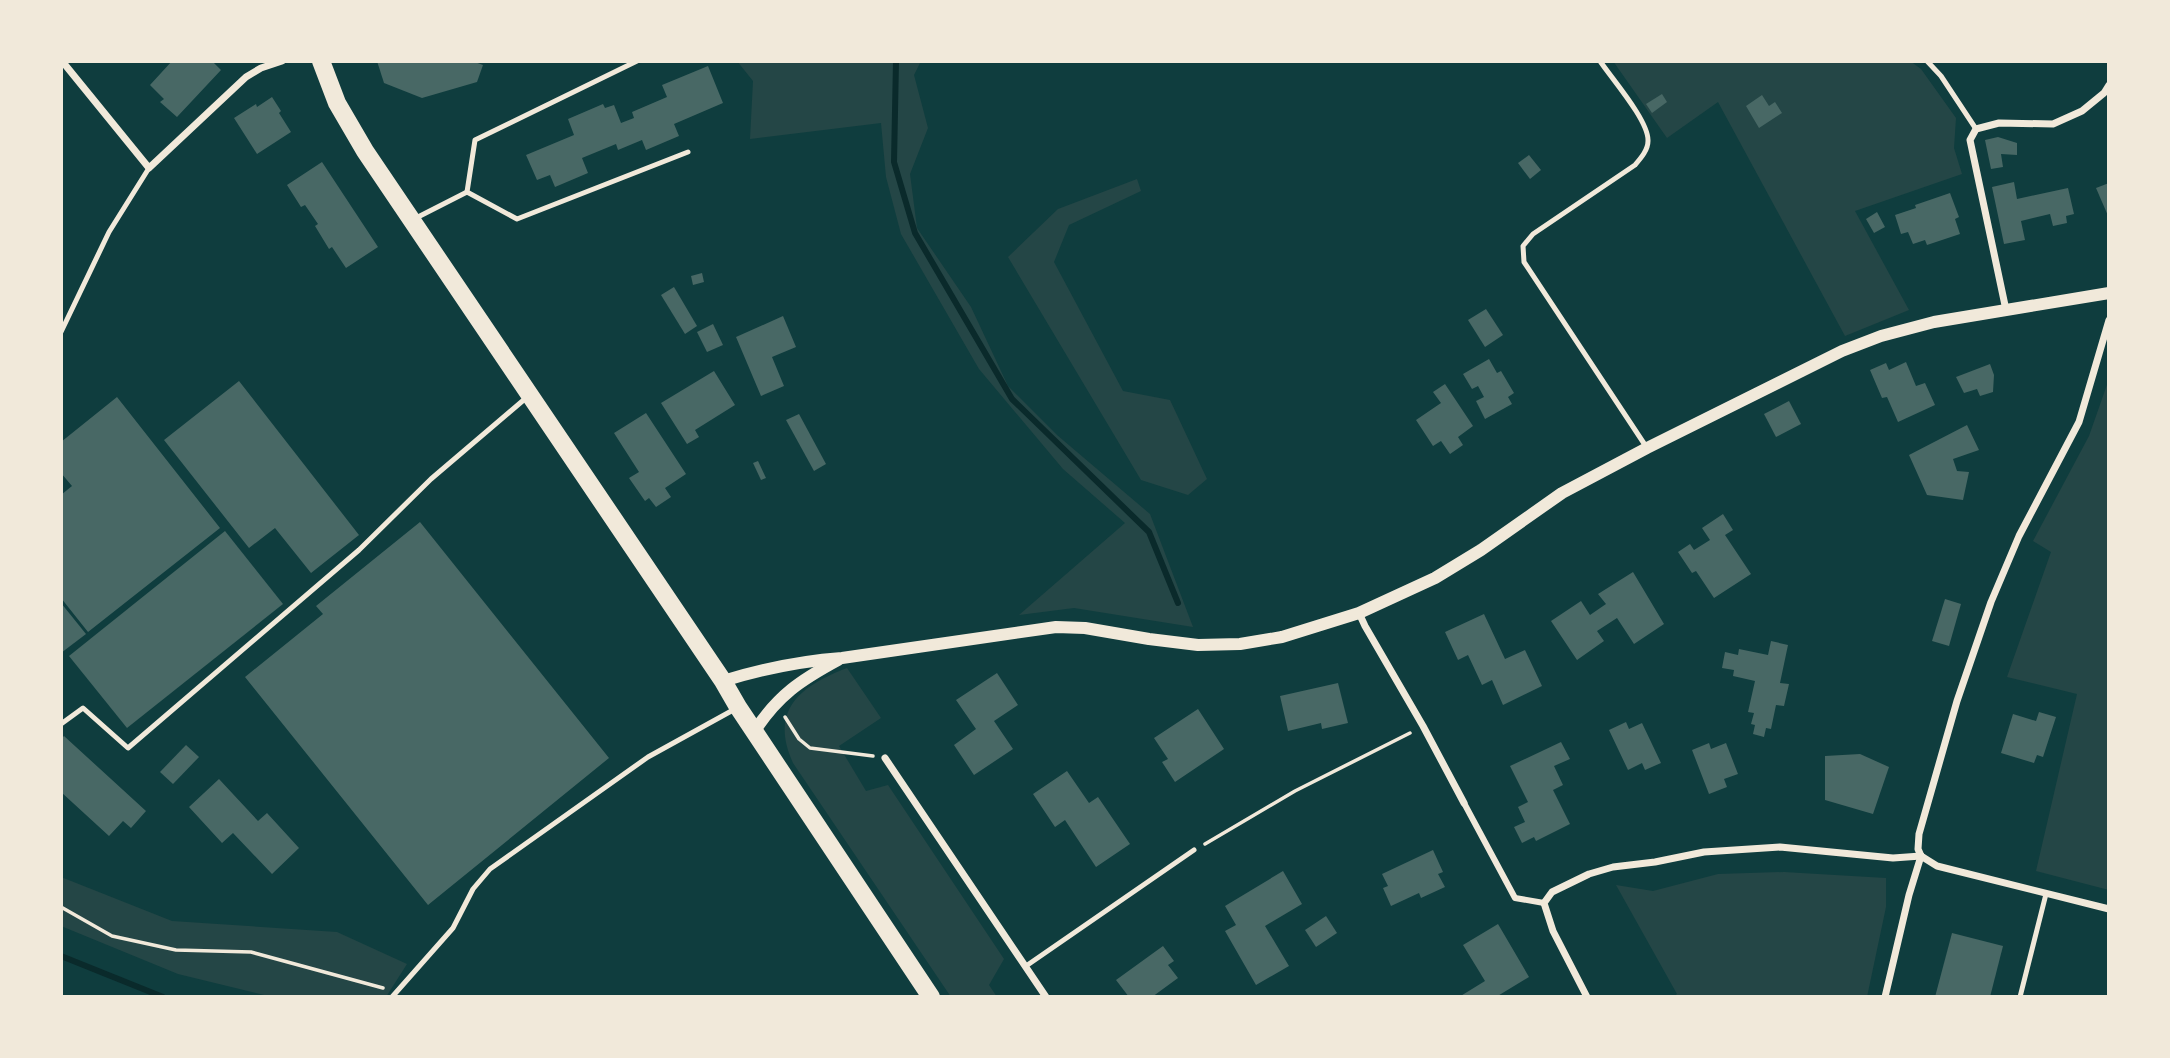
<svg xmlns="http://www.w3.org/2000/svg" width="2170" height="1058" viewBox="0 0 2170 1058" font-family="'DejaVu Sans',sans-serif">
<style>
.green{fill:#244646}
.lines{fill:none;stroke-linecap:round;stroke-linejoin:round}
.stream{stroke:#0a2a2b;stroke-width:6}
.building{fill:#486865}
.path{stroke:#f1e9da;stroke-width:3.5}
.service{stroke:#f1e9da;stroke-width:5}
.pedestrian{stroke:#f1e9da;stroke-width:6}
.minor{stroke:#f1e9da;stroke-width:7}
.tertiary{stroke:#f1e9da;stroke-width:12}
.primary{stroke:#f1e9da;stroke-width:18}
</style>
<rect width="100%" height="100%" fill="#0f3d3e"/>
<!-- green -->
<g class="green">
<path d="M 737,61 L 921,61 L 914,75 L 928,128 L 910,174 L 917,228 L 971,307 L 1008,386 L 1057,435 L 1150,514 L 1193,627 L 1074,608 L 1019,615 L 1125,523 L 1063,469 L 979,369 L 901,234 L 886,177 L 881,123 L 750,139 L 753,81 Z"/>
<path d="M 1613,61 L 1910,61 L 1921,69 L 1956,118 L 1954,148 L 1962,174 L 1855,211 L 1909,310 L 1845,336 L 1718,102 L 1667,138 Z"/>
<path d="M 1137,179 L 1141,191 L 1069,225 L 1054,262 L 1123,391 L 1170,400 L 1207,479 L 1188,495 L 1141,480 L 1008,257 L 1058,209 Z"/>
<path d="M 2109,379 L 2109,890 L 2036,871 L 2077,694 L 2007,677 L 2051,552 L 2033,541 L 2089,436 Z"/>
<path d="M 847,668 L 881,718 L 839,746 L 866,791 L 888,785 L 1004,959 L 989,985 L 997,997 L 951,997 L 793,763 C 769,710 800,686 847,668 Z"/>
<path d="M 1784,872 L 1886,878 L 1886,907 L 1867,997 L 1673,997 L 1677,994 L 1616,885 L 1653,891 L 1718,874 Z"/>
<path d="M 61,877 L 172,921 L 337,932 L 407,964 L 386,997 L 272,997 L 178,974 L 61,926 Z"/>
</g>
<g class="lines">
<!-- stream -->
<g class="stream">
<path d="M 896,61 L 894,162 L 915,233 L 1012,399 L 1149,532 L 1178,603"/>
<path d="M 61,956 L 163,997"/>
</g>
</g>
<!-- building -->
<g class="building">
<path d="M 172,61 L 212,61 L 221,70 L 177,117 L 160,102 L 164,99 L 150,85 Z"/>
<path d="M 377,61 L 472,61 L 483,65 L 477,82 L 422,98 L 384,83 Z"/>
<path d="M 708,66 L 723,103 L 674,124 L 679,136 L 646,150 L 642,140 L 618,150 L 616,144 L 582,158 L 588,173 L 555,187 L 550,175 L 537,180 L 526,155 L 574,135 L 568,119 L 603,104 L 605,108 L 614,105 L 621,123 L 634,118 L 632,112 L 667,97 L 662,85 Z"/>
<path d="M 1662,94 L 1667,102 L 1652,113 L 1646,104 Z"/>
<path d="M 1762,95 L 1769,106 L 1775,102 L 1782,113 L 1759,128 L 1746,106 Z"/>
<path d="M 272,97 L 281,111 L 279,113 L 291,132 L 257,154 L 234,118 L 256,104 L 257,107 Z"/>
<path d="M 1998,137 L 2017,143 L 2017,155 L 2001,154 L 2003,167 L 1991,169 L 1985,140 Z"/>
<path d="M 1529,155 L 1541,170 L 1530,179 L 1518,163 Z"/>
<path d="M 322,162 L 378,247 L 346,268 L 332,247 L 329,249 L 315,226 L 318,224 L 305,205 L 301,207 L 287,185 Z"/>
<path d="M 2014,182 L 2017,199 L 2068,188 L 2074,214 L 2066,216 L 2067,223 L 2053,226 L 2050,214 L 2021,221 L 2025,240 L 2004,244 L 1992,187 Z"/>
<path d="M 2109,183 L 2109,218 L 2096,188 Z"/>
<path d="M 1950,193 L 1959,217 L 1955,219 L 1960,234 L 1927,245 L 1925,240 L 1913,244 L 1908,232 L 1901,234 L 1895,215 L 1916,208 L 1915,205 Z"/>
<path d="M 1877,212 L 1885,227 L 1874,233 L 1866,219 Z"/>
<path d="M 702,273 L 704,282 L 693,285 L 691,276 Z"/>
<path d="M 674,287 L 697,326 L 685,334 L 661,295 Z"/>
<path d="M 1486,309 L 1503,335 L 1485,347 L 1468,320 Z"/>
<path d="M 783,316 L 796,347 L 772,357 L 784,386 L 761,396 L 736,337 Z"/>
<path d="M 713,324 L 723,345 L 707,352 L 697,332 Z"/>
<path d="M 1489,359 L 1497,373 L 1501,371 L 1514,393 L 1508,397 L 1512,404 L 1485,419 L 1476,401 L 1484,397 L 1478,386 L 1472,389 L 1463,374 Z"/>
<path d="M 1906,362 L 1916,386 L 1925,383 L 1935,405 L 1898,422 L 1887,397 L 1882,398 L 1870,370 L 1886,363 L 1889,370 Z"/>
<path d="M 1990,364 L 1994,375 L 1993,392 L 1980,396 L 1977,389 L 1964,393 L 1956,377 Z"/>
<path d="M 714,371 L 735,405 L 695,430 L 699,437 L 687,444 L 661,403 Z"/>
<path d="M 239,381 L 359,535 L 311,573 L 275,528 L 249,548 L 164,440 Z"/>
<path d="M 1445,384 L 1473,426 L 1458,437 L 1463,445 L 1450,454 L 1441,441 L 1433,446 L 1416,420 L 1441,403 L 1433,392 Z"/>
<path d="M 117,397 L 220,528 L 88,632 L 61,598 L 61,495 L 72,486 L 61,473 L 61,442 Z"/>
<path d="M 1789,401 L 1801,424 L 1776,437 L 1764,414 Z"/>
<path d="M 646,413 L 686,474 L 665,488 L 671,497 L 656,507 L 649,498 L 645,501 L 629,478 L 639,472 L 614,433 Z"/>
<path d="M 799,414 L 826,464 L 814,471 L 786,420 Z"/>
<path d="M 1967,425 L 1979,450 L 1953,459 L 1957,471 L 1969,472 L 1963,500 L 1927,495 L 1909,455 Z"/>
<path d="M 758,461 L 766,478 L 761,480 L 753,463 Z"/>
<path d="M 1723,514 L 1733,530 L 1725,535 L 1751,574 L 1714,598 L 1696,571 L 1692,573 L 1678,552 L 1690,544 L 1694,550 L 1710,540 L 1702,528 Z"/>
<path d="M 420,522 L 609,758 L 428,905 L 245,677 L 323,614 L 316,606 Z"/>
<path d="M 225,531 L 283,604 L 127,728 L 69,656 Z"/>
<path d="M 1633,572 L 1664,624 L 1634,644 L 1617,618 L 1597,631 L 1604,641 L 1577,660 L 1551,621 L 1581,601 L 1590,615 L 1606,604 L 1598,594 Z"/>
<path d="M 1945,599 L 1961,604 L 1949,646 L 1932,641 Z"/>
<path d="M 61,603 L 86,634 L 61,653 Z"/>
<path d="M 1484,614 L 1505,659 L 1525,650 L 1542,686 L 1503,705 L 1492,680 L 1482,685 L 1468,655 L 1458,660 L 1445,632 Z"/>
<path d="M 1771,641 L 1788,645 L 1780,683 L 1789,684 L 1784,706 L 1776,705 L 1771,729 L 1766,728 L 1764,737 L 1753,734 L 1755,725 L 1751,724 L 1754,713 L 1748,712 L 1755,681 L 1733,676 L 1734,670 L 1722,668 L 1725,652 L 1738,655 L 1739,649 L 1768,655 Z"/>
<path d="M 997,673 L 1018,705 L 994,721 L 1013,749 L 974,775 L 954,745 L 976,729 L 956,700 Z"/>
<path d="M 1338,683 L 1348,723 L 1322,729 L 1321,723 L 1288,731 L 1280,696 Z"/>
<path d="M 1198,709 L 1224,749 L 1175,782 L 1162,762 L 1168,759 L 1154,738 Z"/>
<path d="M 2039,712 L 2056,717 L 2043,757 L 2037,755 L 2034,763 L 2001,753 L 2013,714 L 2036,721 Z"/>
<path d="M 1626,722 L 1629,729 L 1642,723 L 1661,763 L 1645,770 L 1642,763 L 1628,770 L 1609,730 Z"/>
<path d="M 64,736 L 146,811 L 131,828 L 123,821 L 109,836 L 61,792 L 61,739 Z"/>
<path d="M 1561,742 L 1570,759 L 1554,766 L 1563,785 L 1553,790 L 1570,824 L 1536,841 L 1534,837 L 1522,843 L 1514,827 L 1525,822 L 1518,807 L 1528,802 L 1510,766 Z"/>
<path d="M 1709,743 L 1711,749 L 1726,743 L 1738,774 L 1724,779 L 1727,787 L 1709,794 L 1692,750 Z"/>
<path d="M 186,745 L 199,757 L 173,784 L 160,772 Z"/>
<path d="M 1860,754 L 1889,767 L 1873,814 L 1825,800 L 1825,756 Z"/>
<path d="M 1067,771 L 1089,803 L 1098,797 L 1130,844 L 1096,867 L 1065,820 L 1055,827 L 1033,794 Z"/>
<path d="M 219,779 L 258,821 L 267,813 L 299,848 L 272,874 L 233,833 L 222,843 L 189,807 Z"/>
<path d="M 1433,850 L 1443,872 L 1438,874 L 1445,887 L 1421,898 L 1419,893 L 1391,906 L 1383,888 L 1388,886 L 1382,874 Z"/>
<path d="M 1283,871 L 1302,904 L 1265,926 L 1289,966 L 1256,985 L 1225,931 L 1236,925 L 1225,906 Z"/>
<path d="M 1326,916 L 1337,933 L 1316,947 L 1305,930 Z"/>
<path d="M 1498,924 L 1529,977 L 1496,997 L 1459,997 L 1485,981 L 1463,945 Z"/>
<path d="M 1952,933 L 2003,946 L 1990,997 L 1935,997 Z"/>
<path d="M 1163,946 L 1174,961 L 1168,965 L 1178,978 L 1152,997 L 1129,997 L 1116,980 Z"/>
</g>
<g class="lines">
<!-- path -->
<g class="path">
<path d="M 785,717 L 799,739 L 810,748 L 873,756"/>
<path d="M 1205,844 L 1295,791 L 1410,733"/>
<path d="M 61,907 L 112,936 L 176,950 L 251,952 L 383,988"/>
</g>
<!-- service -->
<g class="service">
<path d="M 637,61 L 475,140 L 467,192 L 517,219 L 688,152"/>
<path d="M 1600,61 C 1612,79 1649,121 1648,141 C 1648,150 1641,158 1635,165 L 1533,234 L 1523,246 L 1524,262 L 1647,448"/>
<path d="M 1927,61 L 1941,76 L 1976,129"/>
<path d="M 414,219 L 467,192"/>
<path d="M 61,332 L 109,232 L 149,168"/>
<path d="M 61,724 L 83,708 L 128,748 L 359,550 L 431,479 L 526,398"/>
<path d="M 1026,966 L 1194,850"/>
<path d="M 392,997 L 453,928 L 473,889 L 490,869 L 648,757 L 735,709"/>
<path d="M 2020,997 L 2046,894"/>
</g>
<!-- pedestrian -->
<path class="pedestrian" d="M 1464,803 L 1515,898 L 1544,903"/>
<!-- minor -->
<g class="minor">
<path d="M 62,61 L 149,168 L 246,77 L 261,68 L 282,61"/>
<path d="M 2006,310 L 1970,140 L 1976,129 L 1999,123 L 2053,124 L 2082,111 L 2104,93 L 2109,85"/>
<path d="M 1359,613 L 1365,626 L 1423,726 L 1464,803"/>
<path d="M 885,758 L 1046,997"/>
<path d="M 1921,856 L 1918,849 L 1919,834 L 1957,701 L 1991,602 L 2019,536 L 2079,422 L 2109,320"/>
<path d="M 1921,856 L 1937,866 L 2109,909"/>
<path d="M 1587,997 L 1553,931 L 1544,903 L 1552,892 L 1589,874 L 1613,867 L 1655,862 L 1704,852 L 1780,847 L 1893,858 L 1921,856"/>
<path d="M 1885,997 L 1909,895 L 1921,856"/>
</g>
<!-- tertiary -->
<g class="tertiary">
<path d="M 723,681 C 762,669 801,661 842,658 L 1056,627 L 1085,628 L 1149,639 L 1198,645 L 1240,644 L 1282,637 L 1359,613 L 1435,578 L 1481,550 L 1562,493 L 1647,448 L 1842,351 L 1881,336 L 1934,322 L 2109,293"/>
<path d="M 754,732 C 778,695 801,680 838,660"/>
</g>
<!-- primary -->
<path class="primary" d="M 321,61 L 337,103 L 365,151 L 723,681 L 738,707 L 931,997"/>
</g>
<!-- border -->
<rect width="2170" height="1058" fill="none" stroke="#f1e9da" stroke-width="126"/>
</svg>
